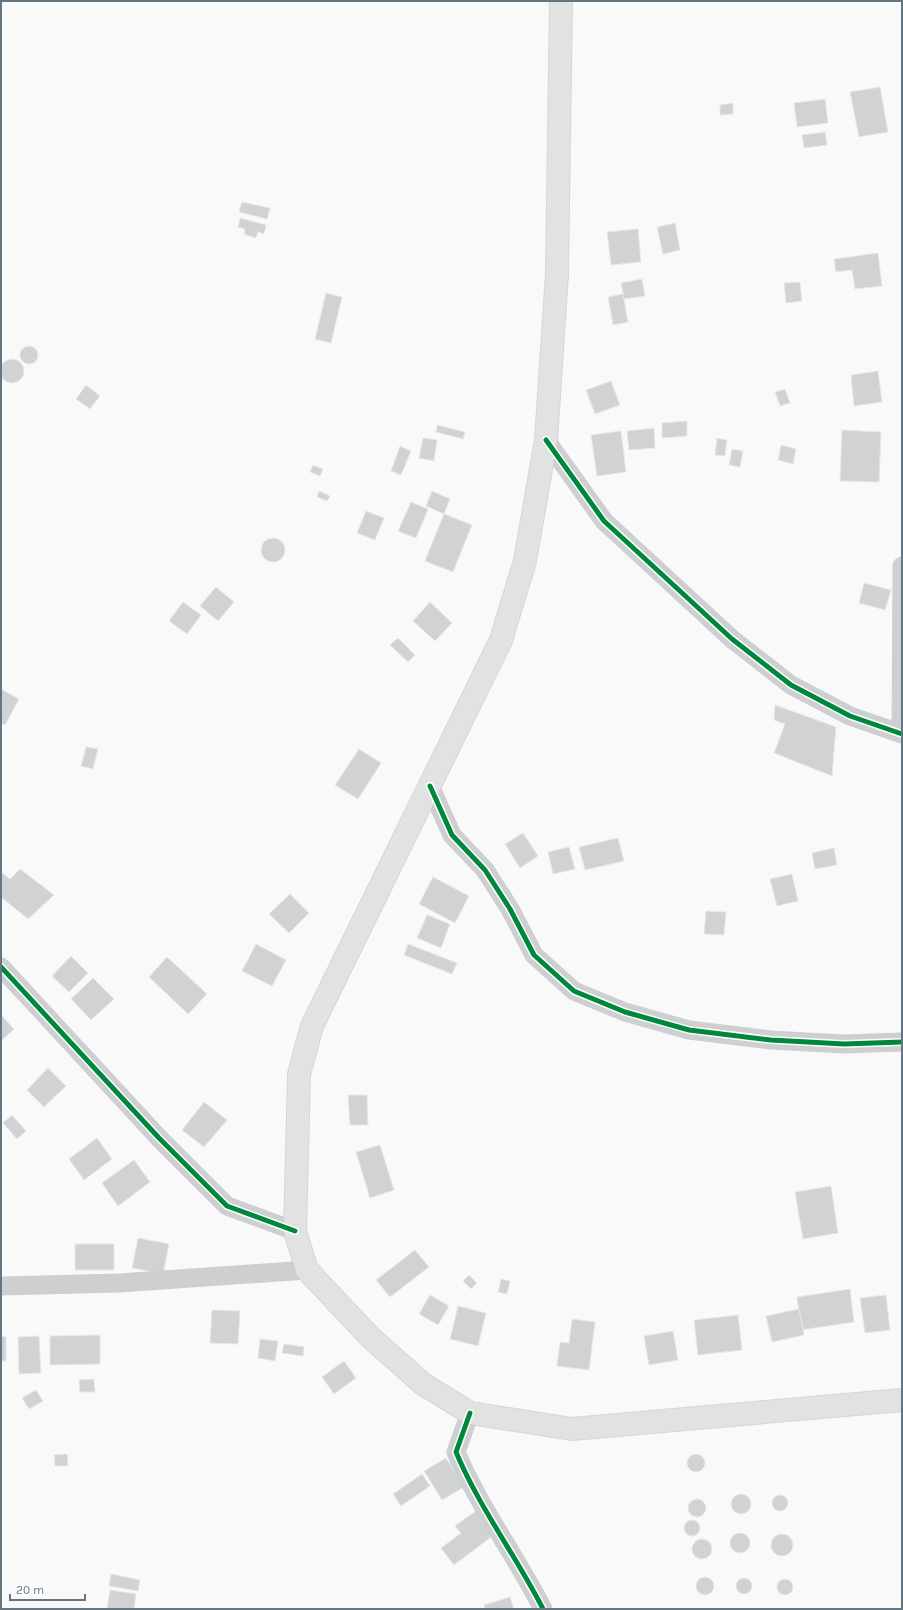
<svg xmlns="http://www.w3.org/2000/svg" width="903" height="1610" viewBox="0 0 903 1610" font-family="Karla,sans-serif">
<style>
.building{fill:#d0d2d3;stroke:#e8e8e8}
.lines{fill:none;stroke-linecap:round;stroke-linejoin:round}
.primary-casing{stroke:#d5d6d7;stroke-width:24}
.street{stroke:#cecfd0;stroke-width:19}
.primary{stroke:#e1e2e2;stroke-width:22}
.cycleway-casing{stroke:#fff;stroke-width:8}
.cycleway{stroke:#00873e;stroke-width:5}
</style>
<rect width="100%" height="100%" fill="#f9f9f9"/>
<!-- building -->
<g class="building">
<path d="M 880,87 L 888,132 L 859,137 L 850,92 Z"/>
<path d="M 825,99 L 828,123 L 797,127 L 794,103 Z"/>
<path d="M 733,103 L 733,114 L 720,115 L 720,105 Z"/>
<path d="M 825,132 L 827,145 L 804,148 L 802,135 Z"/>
<path d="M 242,202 L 270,208 L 267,219 L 239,212 Z"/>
<path d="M 240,218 L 266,225 L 264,234 L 258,232 L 256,238 L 244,234 L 245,229 L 238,227 Z"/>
<path d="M 675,223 L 680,250 L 663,254 L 657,227 Z"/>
<path d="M 638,229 L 641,262 L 611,265 L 607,232 Z"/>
<path d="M 878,253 L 882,286 L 855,289 L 852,270 L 836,272 L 834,259 Z"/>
<path d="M 642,279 L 645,296 L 624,299 L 621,283 Z"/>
<path d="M 800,282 L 802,301 L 786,303 L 784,283 Z"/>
<path d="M 326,293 L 342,297 L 331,343 L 315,339 Z"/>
<path d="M 623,294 L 628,322 L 613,325 L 608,297 Z"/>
<circle cx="29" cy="355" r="9"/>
<circle cx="12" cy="371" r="12"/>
<path d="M 878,371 L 882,402 L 854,406 L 851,375 Z"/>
<path d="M 611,381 L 620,405 L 595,414 L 586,390 Z"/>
<path d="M 86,385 L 100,396 L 90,409 L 76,399 Z"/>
<path d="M 785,389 L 790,403 L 780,406 L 775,392 Z"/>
<path d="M 687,421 L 687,436 L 662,438 L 662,423 Z"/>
<path d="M 437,425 L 465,432 L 463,439 L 436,432 Z"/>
<path d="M 654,428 L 655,448 L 629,450 L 627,431 Z"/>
<path d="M 842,430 L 881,432 L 879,482 L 840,481 Z"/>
<path d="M 621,431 L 626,472 L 597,476 L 591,435 Z"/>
<path d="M 423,438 L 437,440 L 434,461 L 419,458 Z"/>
<path d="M 717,438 L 727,440 L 725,456 L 715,455 Z"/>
<path d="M 781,445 L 796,449 L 793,464 L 778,460 Z"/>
<path d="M 400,446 L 411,451 L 401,475 L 391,471 Z"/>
<path d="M 732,449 L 743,451 L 740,467 L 729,465 Z"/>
<path d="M 313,465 L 323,469 L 320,476 L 310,472 Z"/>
<path d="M 319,491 L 330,496 L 327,501 L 317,497 Z"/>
<path d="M 432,491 L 450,499 L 444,514 L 426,506 Z"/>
<path d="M 411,502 L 428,509 L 416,538 L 398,531 Z"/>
<path d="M 366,511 L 384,518 L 375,540 L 357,533 Z"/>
<path d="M 444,514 L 472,525 L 453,572 L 425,561 Z"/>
<circle cx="273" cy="550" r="12"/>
<path d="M 864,583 L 891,590 L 885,610 L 859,603 Z"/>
<path d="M 216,587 L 234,602 L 218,621 L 200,606 Z"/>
<path d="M 183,602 L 201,615 L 187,634 L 169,621 Z"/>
<path d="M 430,602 L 452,623 L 435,641 L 413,621 Z"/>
<path d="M 398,638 L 415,655 L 408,662 L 390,645 Z"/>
<path d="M 1,689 L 19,699 L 5,725 L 1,723 Z"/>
<path d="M 775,705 L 836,727 L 832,776 L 774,753 L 785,724 L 774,720 Z"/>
<path d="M 86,747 L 98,749 L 93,769 L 81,766 Z"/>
<path d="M 359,749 L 381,763 L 358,799 L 335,785 Z"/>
<path d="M 523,833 L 538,856 L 520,868 L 505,844 Z"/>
<path d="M 618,838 L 624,861 L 585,870 L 579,847 Z"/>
<path d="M 569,847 L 575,869 L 553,874 L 548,852 Z"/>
<path d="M 834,848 L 837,865 L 815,869 L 812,853 Z"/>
<path d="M 20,869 L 54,895 L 28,919 L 1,897 L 1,874 L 2,873 L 10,879 Z"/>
<path d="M 792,874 L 798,901 L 777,906 L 770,879 Z"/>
<path d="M 433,877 L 469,896 L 455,923 L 419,904 Z"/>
<path d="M 290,894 L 309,913 L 289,933 L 269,914 Z"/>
<path d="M 706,911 L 726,912 L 724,935 L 704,934 Z"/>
<path d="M 427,915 L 450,924 L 441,948 L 417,938 Z"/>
<path d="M 256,944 L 286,960 L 272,986 L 242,971 Z"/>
<path d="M 408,944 L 457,963 L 452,974 L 404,955 Z"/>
<path d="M 71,956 L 88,973 L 69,992 L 52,976 Z"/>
<path d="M 167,957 L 207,994 L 188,1014 L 149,977 Z"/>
<path d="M 93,978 L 114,999 L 91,1020 L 71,999 Z"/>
<path d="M 1,1015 L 14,1029 L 1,1041 Z"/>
<path d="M 48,1068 L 66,1086 L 44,1107 L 27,1090 Z"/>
<path d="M 348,1095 L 367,1095 L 368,1125 L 350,1125 Z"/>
<path d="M 204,1102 L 227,1120 L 204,1147 L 182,1130 Z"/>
<path d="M 12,1115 L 26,1131 L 17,1139 L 3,1123 Z"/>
<path d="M 97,1138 L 112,1159 L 84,1180 L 69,1159 Z"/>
<path d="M 380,1145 L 394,1190 L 370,1198 L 356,1152 Z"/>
<path d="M 134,1160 L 150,1182 L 118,1206 L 102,1183 Z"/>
<path d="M 831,1186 L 838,1233 L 803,1239 L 795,1192 Z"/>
<path d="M 138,1238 L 169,1244 L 163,1274 L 132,1268 Z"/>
<rect x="75" y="1244" width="39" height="26"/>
<path d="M 415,1250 L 429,1267 L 390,1297 L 376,1280 Z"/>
<path d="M 469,1275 L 477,1283 L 471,1289 L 463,1281 Z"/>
<path d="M 501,1279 L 510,1281 L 507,1294 L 498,1292 Z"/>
<path d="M 850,1289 L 854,1322 L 801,1330 L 797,1297 Z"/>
<path d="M 430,1295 L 449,1306 L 438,1325 L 419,1314 Z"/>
<path d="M 886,1295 L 890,1330 L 865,1333 L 860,1298 Z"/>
<path d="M 458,1306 L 486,1313 L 478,1346 L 450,1339 Z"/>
<path d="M 799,1309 L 804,1335 L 772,1342 L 766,1316 Z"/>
<path d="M 212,1310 L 240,1311 L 238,1344 L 210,1343 Z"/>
<path d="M 738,1315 L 742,1350 L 698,1355 L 694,1320 Z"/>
<path d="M 572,1319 L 595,1322 L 589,1370 L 557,1366 L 560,1342 L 569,1343 Z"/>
<path d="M 673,1331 L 678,1360 L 649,1365 L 644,1336 Z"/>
<path d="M 100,1335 L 100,1364 L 50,1365 L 50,1336 Z"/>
<path d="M 1,1336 L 6,1337 L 6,1361 L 1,1361 Z"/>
<path d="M 39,1336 L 41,1373 L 19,1374 L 18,1337 Z"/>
<path d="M 260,1339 L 278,1341 L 275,1361 L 258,1358 Z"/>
<path d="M 284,1344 L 304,1347 L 303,1356 L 282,1353 Z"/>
<path d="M 344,1361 L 356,1378 L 334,1394 L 322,1377 Z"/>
<path d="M 94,1379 L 95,1392 L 80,1392 L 79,1380 Z"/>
<path d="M 36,1390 L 43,1401 L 29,1409 L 22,1398 Z"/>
<circle cx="696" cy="1463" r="9"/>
<path d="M 67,1454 L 68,1466 L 55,1466 L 54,1455 Z"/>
<path d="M 446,1458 L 464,1487 L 442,1500 L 424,1471 Z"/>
<path d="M 422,1474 L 430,1486 L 401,1506 L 393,1494 Z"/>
<circle cx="741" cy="1504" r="10"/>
<circle cx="780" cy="1503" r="8"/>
<circle cx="697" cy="1508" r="9"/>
<path d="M 477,1510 L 495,1534 L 454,1565 L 441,1548 L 461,1533 L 455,1526 Z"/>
<circle cx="692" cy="1528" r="8"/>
<circle cx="740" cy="1543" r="10"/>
<circle cx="782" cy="1545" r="11"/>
<circle cx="702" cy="1549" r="10"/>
<path d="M 111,1574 L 140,1580 L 138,1591 L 109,1586 Z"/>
<circle cx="705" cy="1586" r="9"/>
<circle cx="744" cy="1586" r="8"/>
<circle cx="785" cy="1587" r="8"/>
<path d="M 110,1590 L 136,1594 L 134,1609 L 107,1609 Z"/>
<path d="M 510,1597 L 514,1609 L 485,1609 L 484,1605 Z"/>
</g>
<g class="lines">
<defs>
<path id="primary" d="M 561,1 L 557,274 L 546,440 L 525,561 L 501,640 L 312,1026 L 299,1074 L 295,1231 L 307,1270 L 370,1337 L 423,1384 L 470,1413 L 572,1429 L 902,1400"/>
</defs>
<!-- primary casing -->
<use href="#primary" class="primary-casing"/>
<!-- street -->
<g class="street">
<path d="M 546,440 L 604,521 L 732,639 L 791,685 L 850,716 L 902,734"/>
<path d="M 901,733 L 902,566"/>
<path d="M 430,786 L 452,835 L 485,870 L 510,909 L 534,955 L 574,991 L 625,1012 L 689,1030 L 771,1040 L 844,1044 L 902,1042"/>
<path d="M 1,967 L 159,1138 L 227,1206 L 295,1231"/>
<path d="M 1,1286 L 119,1283 L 307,1270"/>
<path d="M 470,1413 L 456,1452 C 479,1507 516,1556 543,1609"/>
</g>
<!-- primary -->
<use href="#primary" class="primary"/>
<defs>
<g id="cycleway">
<path d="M 546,440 L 604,521 L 732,639 L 791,685 L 850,716 L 902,734"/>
<path d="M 430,786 L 452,835 L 485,870 L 510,909 L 534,955 L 574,991 L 625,1012 L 689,1030 L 771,1040 L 844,1044 L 902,1042"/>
<path d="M 1,967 L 159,1138 L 227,1206 L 295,1231"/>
<path d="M 470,1413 L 456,1452 C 479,1507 516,1556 543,1609"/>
</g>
</defs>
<!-- cycleway casing -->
<use href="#cycleway" class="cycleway-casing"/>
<!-- cycleway -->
<use href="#cycleway" class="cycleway"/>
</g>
<!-- border -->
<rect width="903" height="1610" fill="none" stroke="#657683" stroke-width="4"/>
<!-- scale -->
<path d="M10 1594v6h75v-6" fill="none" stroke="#657683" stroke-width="2"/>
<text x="16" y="1594" font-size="12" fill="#657683" stroke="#ffffff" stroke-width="3" paint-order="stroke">20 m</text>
</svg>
